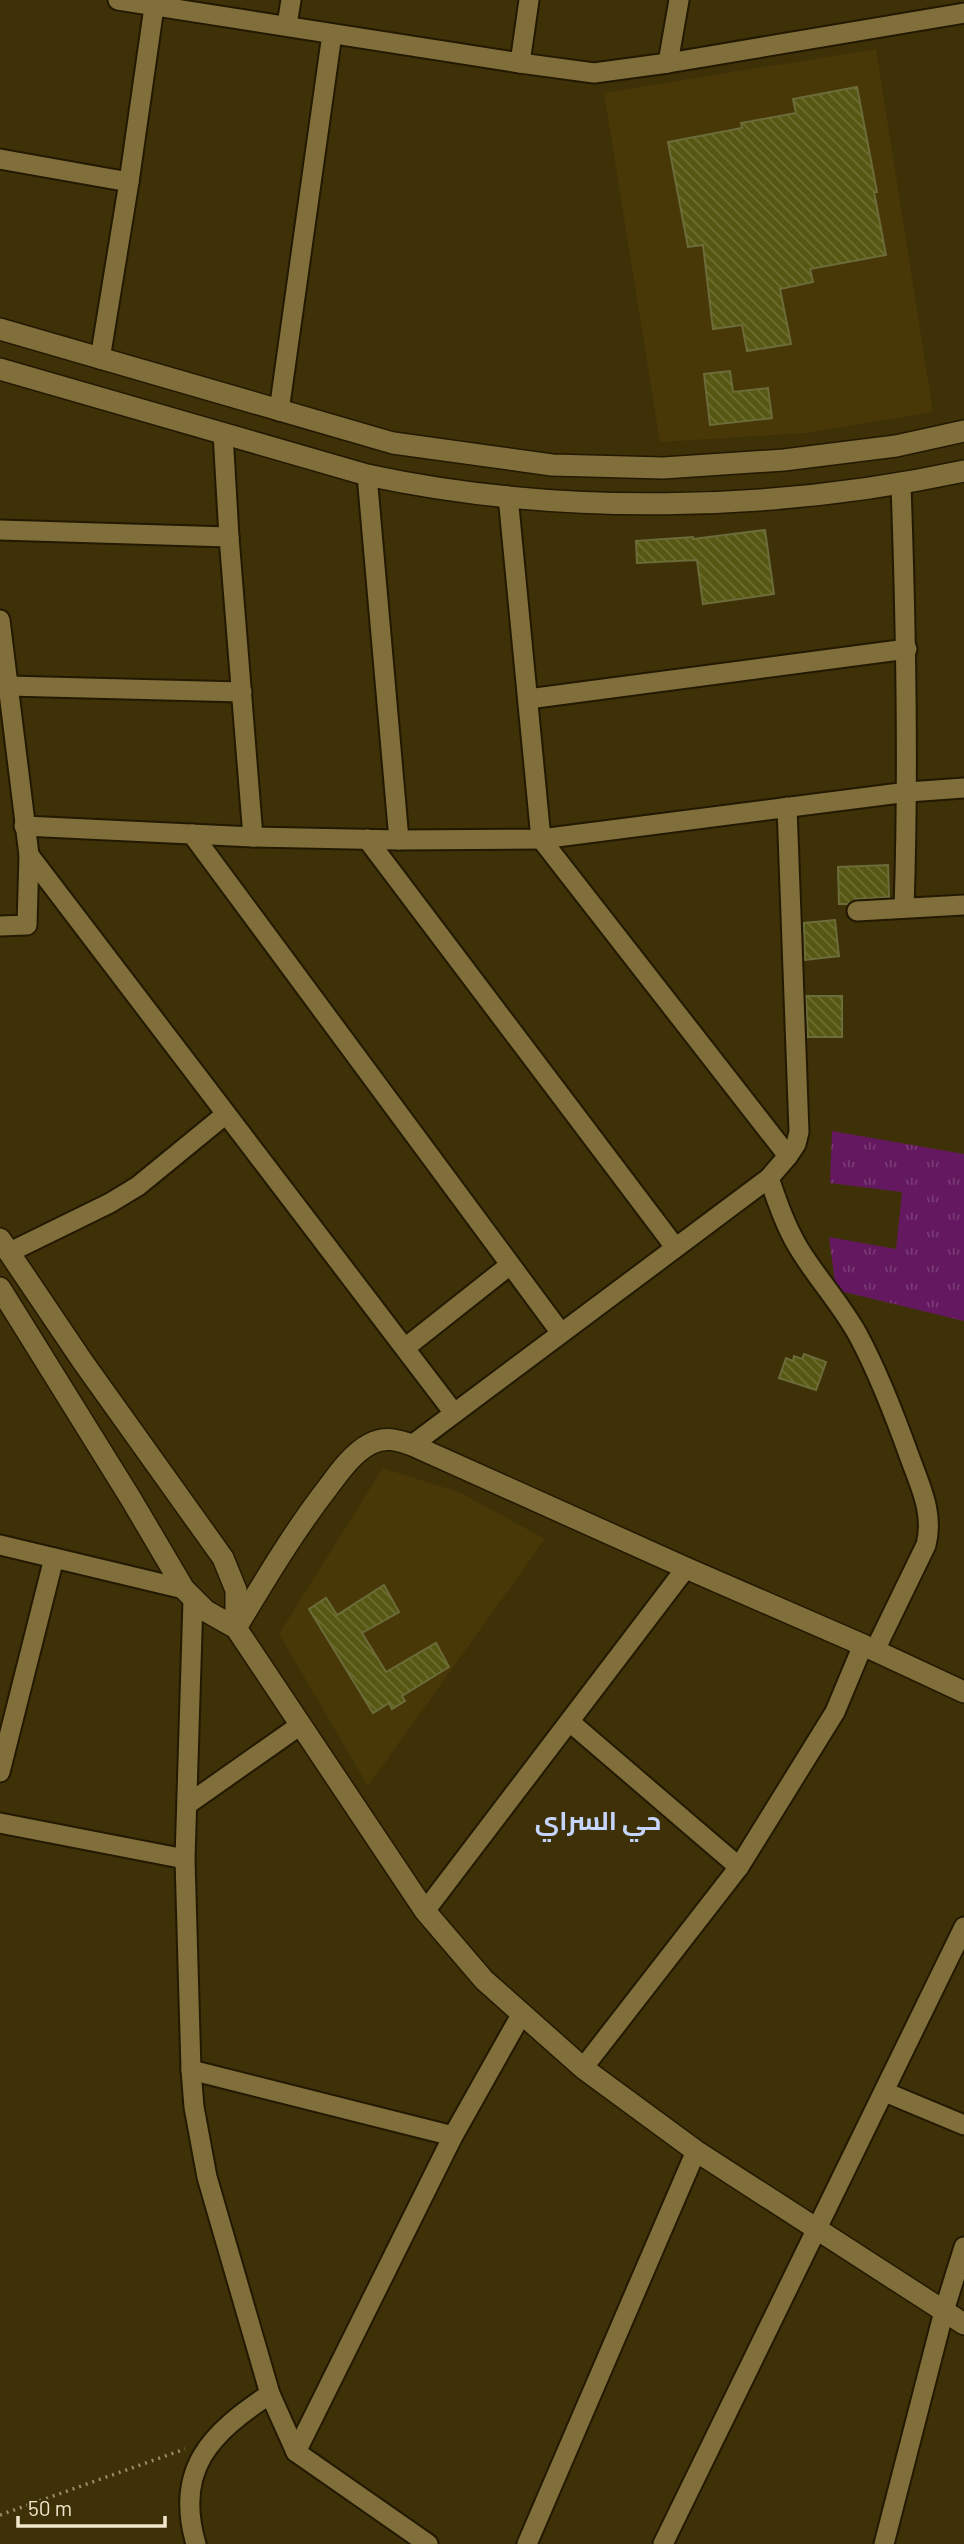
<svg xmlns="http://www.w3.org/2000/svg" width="964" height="2544" viewBox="0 0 964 2544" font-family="Barlow,Cairo,sans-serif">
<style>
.built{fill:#483807}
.grass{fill:url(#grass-tufts)}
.building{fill:url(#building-back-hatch);stroke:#6b6c39;stroke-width:2}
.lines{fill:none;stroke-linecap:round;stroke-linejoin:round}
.minor-casing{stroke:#221900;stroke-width:23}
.tertiary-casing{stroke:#221900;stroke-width:24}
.path{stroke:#988c6a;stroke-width:3.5;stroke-dasharray:2 5;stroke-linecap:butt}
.minor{stroke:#806e3b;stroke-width:19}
.tertiary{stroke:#806e3b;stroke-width:21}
.labels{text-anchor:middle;stroke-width:6;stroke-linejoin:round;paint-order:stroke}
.neighbourhood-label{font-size:26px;font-weight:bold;fill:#c6d5fe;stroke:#3e3108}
</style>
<defs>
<pattern id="grass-tufts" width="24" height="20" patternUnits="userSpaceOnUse" patternTransform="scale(1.75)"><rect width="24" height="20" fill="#63185f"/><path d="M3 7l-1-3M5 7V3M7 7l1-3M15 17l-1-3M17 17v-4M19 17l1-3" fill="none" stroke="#7a3a75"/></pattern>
<pattern id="building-back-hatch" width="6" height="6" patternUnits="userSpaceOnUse" patternTransform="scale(1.75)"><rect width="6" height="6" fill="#565712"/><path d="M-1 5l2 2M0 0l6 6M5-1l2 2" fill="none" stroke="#6f6f33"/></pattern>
</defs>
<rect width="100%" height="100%" fill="#3e3108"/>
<!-- built -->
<g class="built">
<path d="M 876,49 L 933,412 L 806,433 L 660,442 L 604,93 Z"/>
<path d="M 383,1468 L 461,1493 L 545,1539 L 368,1786 L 279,1634 Z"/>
</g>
<!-- grass -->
<path class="grass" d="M 832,1131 L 964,1154 L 964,1321 L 836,1290 L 829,1237 L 896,1249 L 902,1192 L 830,1183 Z"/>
<!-- building -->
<g class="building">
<path d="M 857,87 L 877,192 L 874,192 L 886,255 L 810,269 L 813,282 L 780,289 L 791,344 L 747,351 L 742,325 L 713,329 L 703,245 L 688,247 L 668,142 L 742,128 L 741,123 L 796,113 L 793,99 Z"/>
<path d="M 730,371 L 733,392 L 768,388 L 772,418 L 710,425 L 704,374 Z"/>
<path d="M 765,530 L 774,594 L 703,604 L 697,560 L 637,563 L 636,541 L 693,537 L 693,539 Z"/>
<path d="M 888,865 L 889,897 L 856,899 L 847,904 L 839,904 L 838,867 Z"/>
<path d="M 835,920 L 839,956 L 805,960 L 804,923 Z"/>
<path d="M 806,996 L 842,996 L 842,1037 L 808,1037 Z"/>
<path d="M 804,1354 L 826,1362 L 816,1390 L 779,1378 L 786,1358 L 793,1361 L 794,1356 L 802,1359 Z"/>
<path d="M 384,1585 L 399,1612 L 362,1633 L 386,1672 L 436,1643 L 449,1667 L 402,1696 L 405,1701 L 392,1709 L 389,1703 L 373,1713 L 309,1609 L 326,1598 L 337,1615 Z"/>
</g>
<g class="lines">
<defs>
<g id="minor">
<path d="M 118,0 L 520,63 L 594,73 L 668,63 L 964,13"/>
<path d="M 287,25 L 291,0"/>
<path d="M 520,63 L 529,0"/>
<path d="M 668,63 L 679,0"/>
<path d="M 0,159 L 129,182"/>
<path d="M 100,359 L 129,182 L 154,7"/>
<path d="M 279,411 L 332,34"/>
<path d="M 223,433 L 229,537 L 253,837"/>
<path d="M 367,475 L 399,840"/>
<path d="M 901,485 C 906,626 909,766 904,908"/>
<path d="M 0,530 L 229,537"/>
<path d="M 0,620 L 29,855 L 27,925 L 0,926"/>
<path d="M 8,686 L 242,692"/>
<path d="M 528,699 L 907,649"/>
<path d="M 787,807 L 799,1132 L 796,1144 L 788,1156"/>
<path d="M 24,826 L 253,837 L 399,840 L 541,839 L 908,792 L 964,788"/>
<path d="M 192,834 L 561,1333"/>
<path d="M 367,839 L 675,1247"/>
<path d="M 29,855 L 454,1413"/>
<path d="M 857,911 L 964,905"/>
<path d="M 769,1178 C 777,1201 785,1225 798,1247 C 816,1277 841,1304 858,1335 C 879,1374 895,1416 910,1458 C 921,1488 934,1514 926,1545 L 875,1650"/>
<path d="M 10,1252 L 110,1203 L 138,1186 L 226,1114"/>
<path d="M 405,1348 L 510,1265"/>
<path d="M 412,1445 L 769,1178 L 788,1156 L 541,839 L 508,496"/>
<path d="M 0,1545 L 184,1589"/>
<path d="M 193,1600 L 185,1859 L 191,2070 L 194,2107 L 207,2177 L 270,2394 L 296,2452 L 428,2544"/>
<path d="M 570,1722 L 739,1867"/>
<path d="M 0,1772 L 54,1558"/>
<path d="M 188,1804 L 299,1726"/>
<path d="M 0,1823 L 185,1859"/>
<path d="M 425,1911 L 686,1568"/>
<path d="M 583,2068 L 739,1867 L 835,1712 L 863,1645"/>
<path d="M 191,2070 L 453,2136"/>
<path d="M 885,2092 L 964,2125"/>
<path d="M 296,2452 L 453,2136 L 521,2015"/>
<path d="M 196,2544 C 174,2469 211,2433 270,2394"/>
<path d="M 527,2544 L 696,2151"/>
<path d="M 663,2544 L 964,1927"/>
<path d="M 884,2544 L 944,2311 L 964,2247"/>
</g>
<g id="tertiary">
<path d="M 0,329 L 393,443 L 552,465 L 663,468 L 784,460 L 896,446 L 964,431"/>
<path d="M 0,369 L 367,475 C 557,516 774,512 964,471"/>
<path d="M 0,1239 L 83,1362 L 223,1558 L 236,1590 L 236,1626"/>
<path d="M 0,1288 L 131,1499 L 184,1589 L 206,1611 L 236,1628 L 425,1911 L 484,1980 L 583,2068 L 696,2151 L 964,2324"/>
<path d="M 236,1628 C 265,1580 294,1531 329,1486 C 340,1471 353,1453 370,1444 C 385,1436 398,1440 412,1445 L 686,1568 L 863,1645 L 964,1692"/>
</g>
</defs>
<!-- minor casing -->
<use href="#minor" class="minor-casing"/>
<!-- tertiary casing -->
<use href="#tertiary" class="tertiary-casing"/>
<!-- path -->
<path class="path" d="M 0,2515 L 185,2449"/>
<!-- minor -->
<use href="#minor" class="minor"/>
<!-- tertiary -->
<use href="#tertiary" class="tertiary"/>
</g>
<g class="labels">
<!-- neighbourhood labels -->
<g class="neighbourhood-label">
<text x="598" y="1830">حي السراي</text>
</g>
</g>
<!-- scale -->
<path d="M18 2516v10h147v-10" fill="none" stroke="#f1e7cc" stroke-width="3.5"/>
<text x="28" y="2516" font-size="21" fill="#f1e7cc" stroke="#3e3108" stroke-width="5" paint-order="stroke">50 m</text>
</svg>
